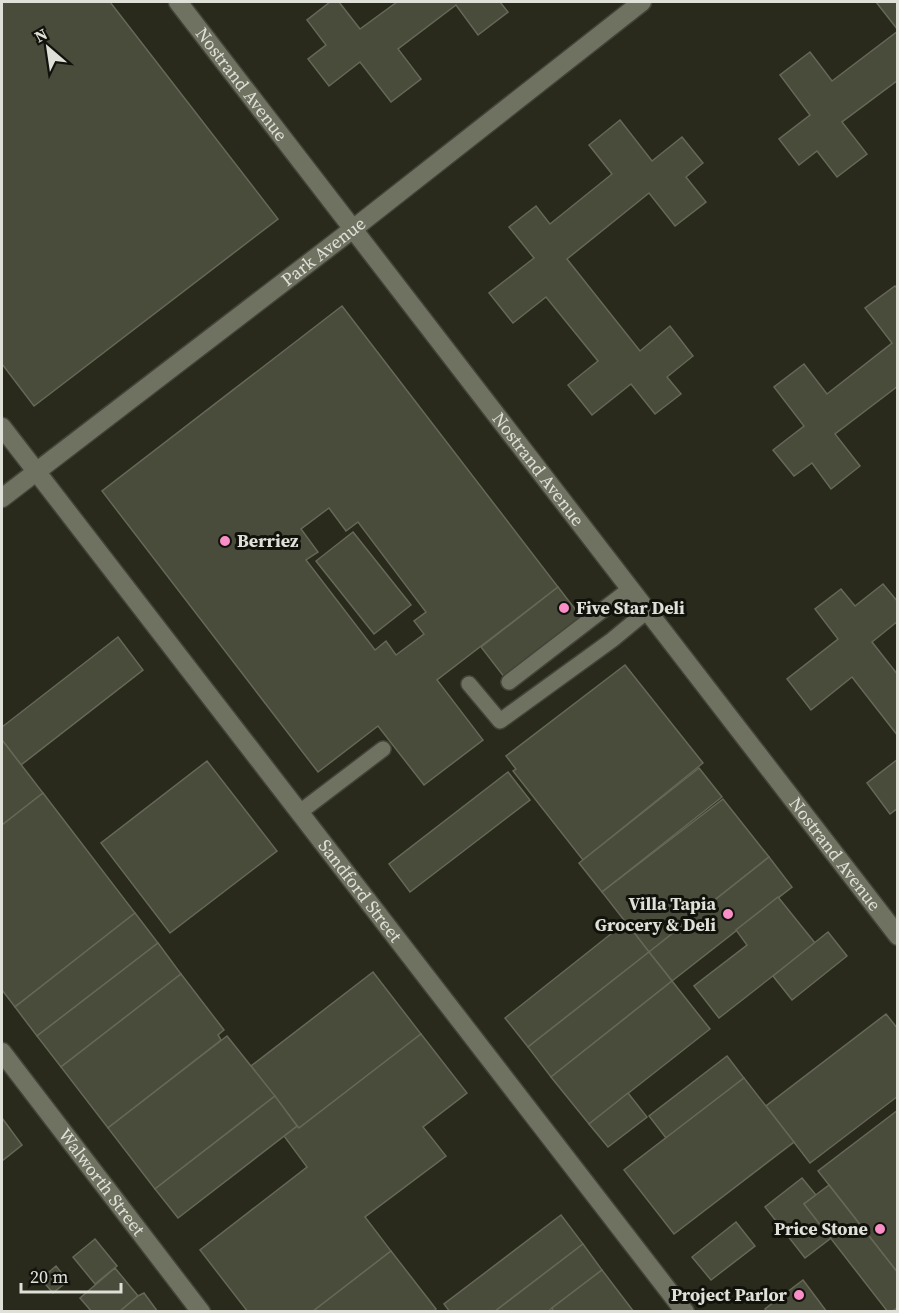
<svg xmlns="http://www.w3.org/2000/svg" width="899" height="1313" viewBox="0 0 899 1313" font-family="'Source Serif 4',serif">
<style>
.building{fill:#494b3b;stroke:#666857;stroke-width:1.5;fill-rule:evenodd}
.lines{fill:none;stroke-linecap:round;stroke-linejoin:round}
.service-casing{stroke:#434438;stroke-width:18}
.minor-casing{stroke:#434438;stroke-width:21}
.secondary-casing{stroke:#434438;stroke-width:21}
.service{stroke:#707261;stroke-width:15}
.minor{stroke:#707261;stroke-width:18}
.secondary{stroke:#707261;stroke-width:18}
.poi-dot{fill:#fa8fc7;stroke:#12120c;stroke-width:2}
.labels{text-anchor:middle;stroke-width:6;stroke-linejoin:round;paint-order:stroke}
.street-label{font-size:18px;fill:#dfe0d7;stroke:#12120c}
.poi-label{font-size:18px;font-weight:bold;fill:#dfe0d7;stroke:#12120c;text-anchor:end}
</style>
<rect width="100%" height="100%" fill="#292a1c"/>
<!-- building -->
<g class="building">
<path d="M 2,2 L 110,2 L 278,219 L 34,406 L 2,364 Z"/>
<path d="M 330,2 L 339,2 L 360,29 L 397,2 L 500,2 L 508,12 L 478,35 L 456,5 L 398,49 L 421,79 L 391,102 L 360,62 L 329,86 L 308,59 L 326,45 L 307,20 Z"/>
<path d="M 876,2 L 898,2 L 898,30 Z"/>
<path d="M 898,31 L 898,80 L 842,122 L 867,154 L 837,177 L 817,151 L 799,165 L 779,139 L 810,115 L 780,75 L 810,52 L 832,81 Z"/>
<path d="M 620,120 L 652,161 L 682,137 L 703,163 L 686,177 L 706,202 L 675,226 L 649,193 L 567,259 L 640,351 L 670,326 L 693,356 L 667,377 L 681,394 L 655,414 L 631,384 L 592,415 L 568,385 L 598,361 L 546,297 L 513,323 L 489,293 L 534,258 L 509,227 L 536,206 L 550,224 L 612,174 L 589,145 Z"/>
<path d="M 895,286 L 898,289 L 898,386 L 835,434 L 860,466 L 831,489 L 812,463 L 794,476 L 773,450 L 804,426 L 774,387 L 804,364 L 827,394 L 892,343 L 865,308 Z"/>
<path d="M 342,306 L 558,587 L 437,680 L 483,740 L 424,785 L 378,726 L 318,772 L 102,491 ZM 329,508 L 346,531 L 358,522 L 426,612 L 414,621 L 424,634 L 396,655 L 386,641 L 375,650 L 306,560 L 318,552 L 301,529 Z"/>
<path d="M 353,532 L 411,605 L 374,634 L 316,561 Z"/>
<path d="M 883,584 L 898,602 L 898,621 L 872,642 L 898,675 L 898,736 L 852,677 L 811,710 L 787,679 L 838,639 L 815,609 L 841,589 L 855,606 Z"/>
<path d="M 558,587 L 582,618 L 505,678 L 481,647 Z"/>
<path d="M 118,637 L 143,670 L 21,765 L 2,740 L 2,727 Z"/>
<path d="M 625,665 L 703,763 L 583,860 L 513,771 L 516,769 L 506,756 Z"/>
<path d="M 2,740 L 43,793 L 2,825 Z"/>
<path d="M 898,759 L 898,808 L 890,814 L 867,783 Z"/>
<path d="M 207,761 L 277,851 L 170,933 L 101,843 Z"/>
<path d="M 699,768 L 722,797 L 602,892 L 579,863 Z"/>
<path d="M 508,772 L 530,800 L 410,892 L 389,864 Z"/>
<path d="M 43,793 L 135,913 L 15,1007 L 2,990 L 2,825 Z"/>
<path d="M 723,799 L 769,857 L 649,952 L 602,892 Z"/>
<path d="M 769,857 L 792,887 L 672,981 L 649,952 Z"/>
<path d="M 778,897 L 815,943 L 719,1018 L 694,986 L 747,945 L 736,930 Z"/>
<path d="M 135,913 L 158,943 L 37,1036 L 15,1007 Z"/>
<path d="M 626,922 L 649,952 L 528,1047 L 505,1018 Z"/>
<path d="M 828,932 L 847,956 L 792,1000 L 773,976 Z"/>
<path d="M 158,943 L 181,974 L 61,1067 L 37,1036 Z"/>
<path d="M 649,952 L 672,981 L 551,1077 L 528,1047 Z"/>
<path d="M 373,972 L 421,1034 L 299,1128 L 251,1066 Z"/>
<path d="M 181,974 L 224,1030 L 218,1035 L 221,1040 L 108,1128 L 61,1067 Z"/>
<path d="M 672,981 L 710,1029 L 589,1124 L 551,1077 Z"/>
<path d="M 886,1014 L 898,1029 L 898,1096 L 810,1163 L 766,1106 Z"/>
<path d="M 421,1034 L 467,1093 L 423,1127 L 446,1156 L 365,1217 L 391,1251 L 312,1312 L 248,1312 L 200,1250 L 307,1167 L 284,1136 L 297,1126 L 299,1128 Z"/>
<path d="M 227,1036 L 275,1096 L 155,1189 L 108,1128 Z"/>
<path d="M 727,1056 L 744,1078 L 666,1138 L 649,1116 Z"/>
<path d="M 744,1078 L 794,1142 L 674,1234 L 624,1170 Z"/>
<path d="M 628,1093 L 647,1117 L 608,1147 L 589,1124 Z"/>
<path d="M 275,1096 L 297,1126 L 178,1218 L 155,1189 Z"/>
<path d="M 898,1110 L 898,1273 L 818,1171 Z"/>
<path d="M 2,1118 L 22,1145 L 2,1161 Z"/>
<path d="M 802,1178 L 816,1195 L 804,1204 L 831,1238 L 805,1258 L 765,1207 Z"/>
<path d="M 829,1185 L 898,1273 L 898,1307 L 891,1312 L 888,1312 L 804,1204 Z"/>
<path d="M 561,1215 L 583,1244 L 494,1312 L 450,1312 L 444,1304 Z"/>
<path d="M 736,1222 L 755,1246 L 711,1280 L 692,1257 Z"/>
<path d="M 95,1239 L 117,1266 L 95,1284 L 73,1257 Z"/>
<path d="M 583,1244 L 602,1270 L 552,1308 L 548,1312 L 494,1312 Z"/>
<path d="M 391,1251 L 436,1309 L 433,1312 L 312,1312 Z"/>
<path d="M 56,1266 L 68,1281 L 53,1293 L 41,1279 Z"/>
<path d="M 115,1268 L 138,1296 L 119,1312 L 92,1312 L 80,1298 Z"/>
<path d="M 602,1270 L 634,1312 L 554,1312 L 552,1308 Z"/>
<path d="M 803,1280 L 827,1312 L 767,1312 L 765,1309 Z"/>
<path d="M 144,1293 L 158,1312 L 119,1312 L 138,1296 Z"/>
</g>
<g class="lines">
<defs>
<g id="service">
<path d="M 509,682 L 630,589"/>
<path d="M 469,684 L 500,721 L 612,640 L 647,611"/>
<path d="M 300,812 L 383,749"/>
</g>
<g id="minor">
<path id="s1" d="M 2,427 L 685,1312"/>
<path id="s2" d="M 2,498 L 353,229 L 642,2"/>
<path id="s3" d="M 2,1052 L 201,1312"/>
</g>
<g id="secondary">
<path id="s4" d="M 178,2 L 898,936"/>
</g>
</defs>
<!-- service casing -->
<use href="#service" class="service-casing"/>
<!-- minor casing -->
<use href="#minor" class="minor-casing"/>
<!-- secondary casing -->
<use href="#secondary" class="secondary-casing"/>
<!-- service -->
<use href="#service" class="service"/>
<!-- minor -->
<use href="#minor" class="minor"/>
<!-- secondary -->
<use href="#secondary" class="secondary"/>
</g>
<!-- markers -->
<g class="poi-dot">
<circle cx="225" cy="541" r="6"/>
<circle cx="564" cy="608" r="6"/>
<circle cx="728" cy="914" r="6"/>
<circle cx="880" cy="1229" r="6"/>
<circle cx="799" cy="1295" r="6"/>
</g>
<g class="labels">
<!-- street labels -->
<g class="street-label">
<text dy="6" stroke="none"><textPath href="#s4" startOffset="104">Nostrand Avenue</textPath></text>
<text dy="6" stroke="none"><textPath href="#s2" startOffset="405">Park Avenue</textPath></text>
<text dy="6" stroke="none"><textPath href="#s4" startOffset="590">Nostrand Avenue</textPath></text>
<text dy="6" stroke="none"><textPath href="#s4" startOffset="1076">Nostrand Avenue</textPath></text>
<text dy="6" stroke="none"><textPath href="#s1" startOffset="586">Sandford Street</textPath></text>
<text dy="6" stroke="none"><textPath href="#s3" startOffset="164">Walworth Street</textPath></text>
</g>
<!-- poi labels -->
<g class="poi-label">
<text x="237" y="547" text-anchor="start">Berriez</text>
<text x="576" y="614" text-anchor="start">Five Star Deli</text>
<text x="716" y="910">Villa Tapia<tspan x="716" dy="21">Grocery &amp; Deli</tspan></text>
<text x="868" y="1235">Price Stone</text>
<text x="787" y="1301">Project Parlor</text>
</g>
</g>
<!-- border -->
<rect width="899" height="1313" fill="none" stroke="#dfe0d7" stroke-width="6"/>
<!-- north arrow -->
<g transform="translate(48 48) rotate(331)" stroke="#12120c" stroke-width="4.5" paint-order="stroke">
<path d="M0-4.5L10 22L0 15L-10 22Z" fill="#dfe0d7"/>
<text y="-9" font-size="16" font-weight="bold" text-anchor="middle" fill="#dfe0d7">N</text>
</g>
<!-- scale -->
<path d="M21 1283v9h100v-9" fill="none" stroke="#dfe0d7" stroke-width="3"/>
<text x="30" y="1283" font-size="18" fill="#dfe0d7" stroke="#12120c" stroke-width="4.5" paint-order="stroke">20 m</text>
</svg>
